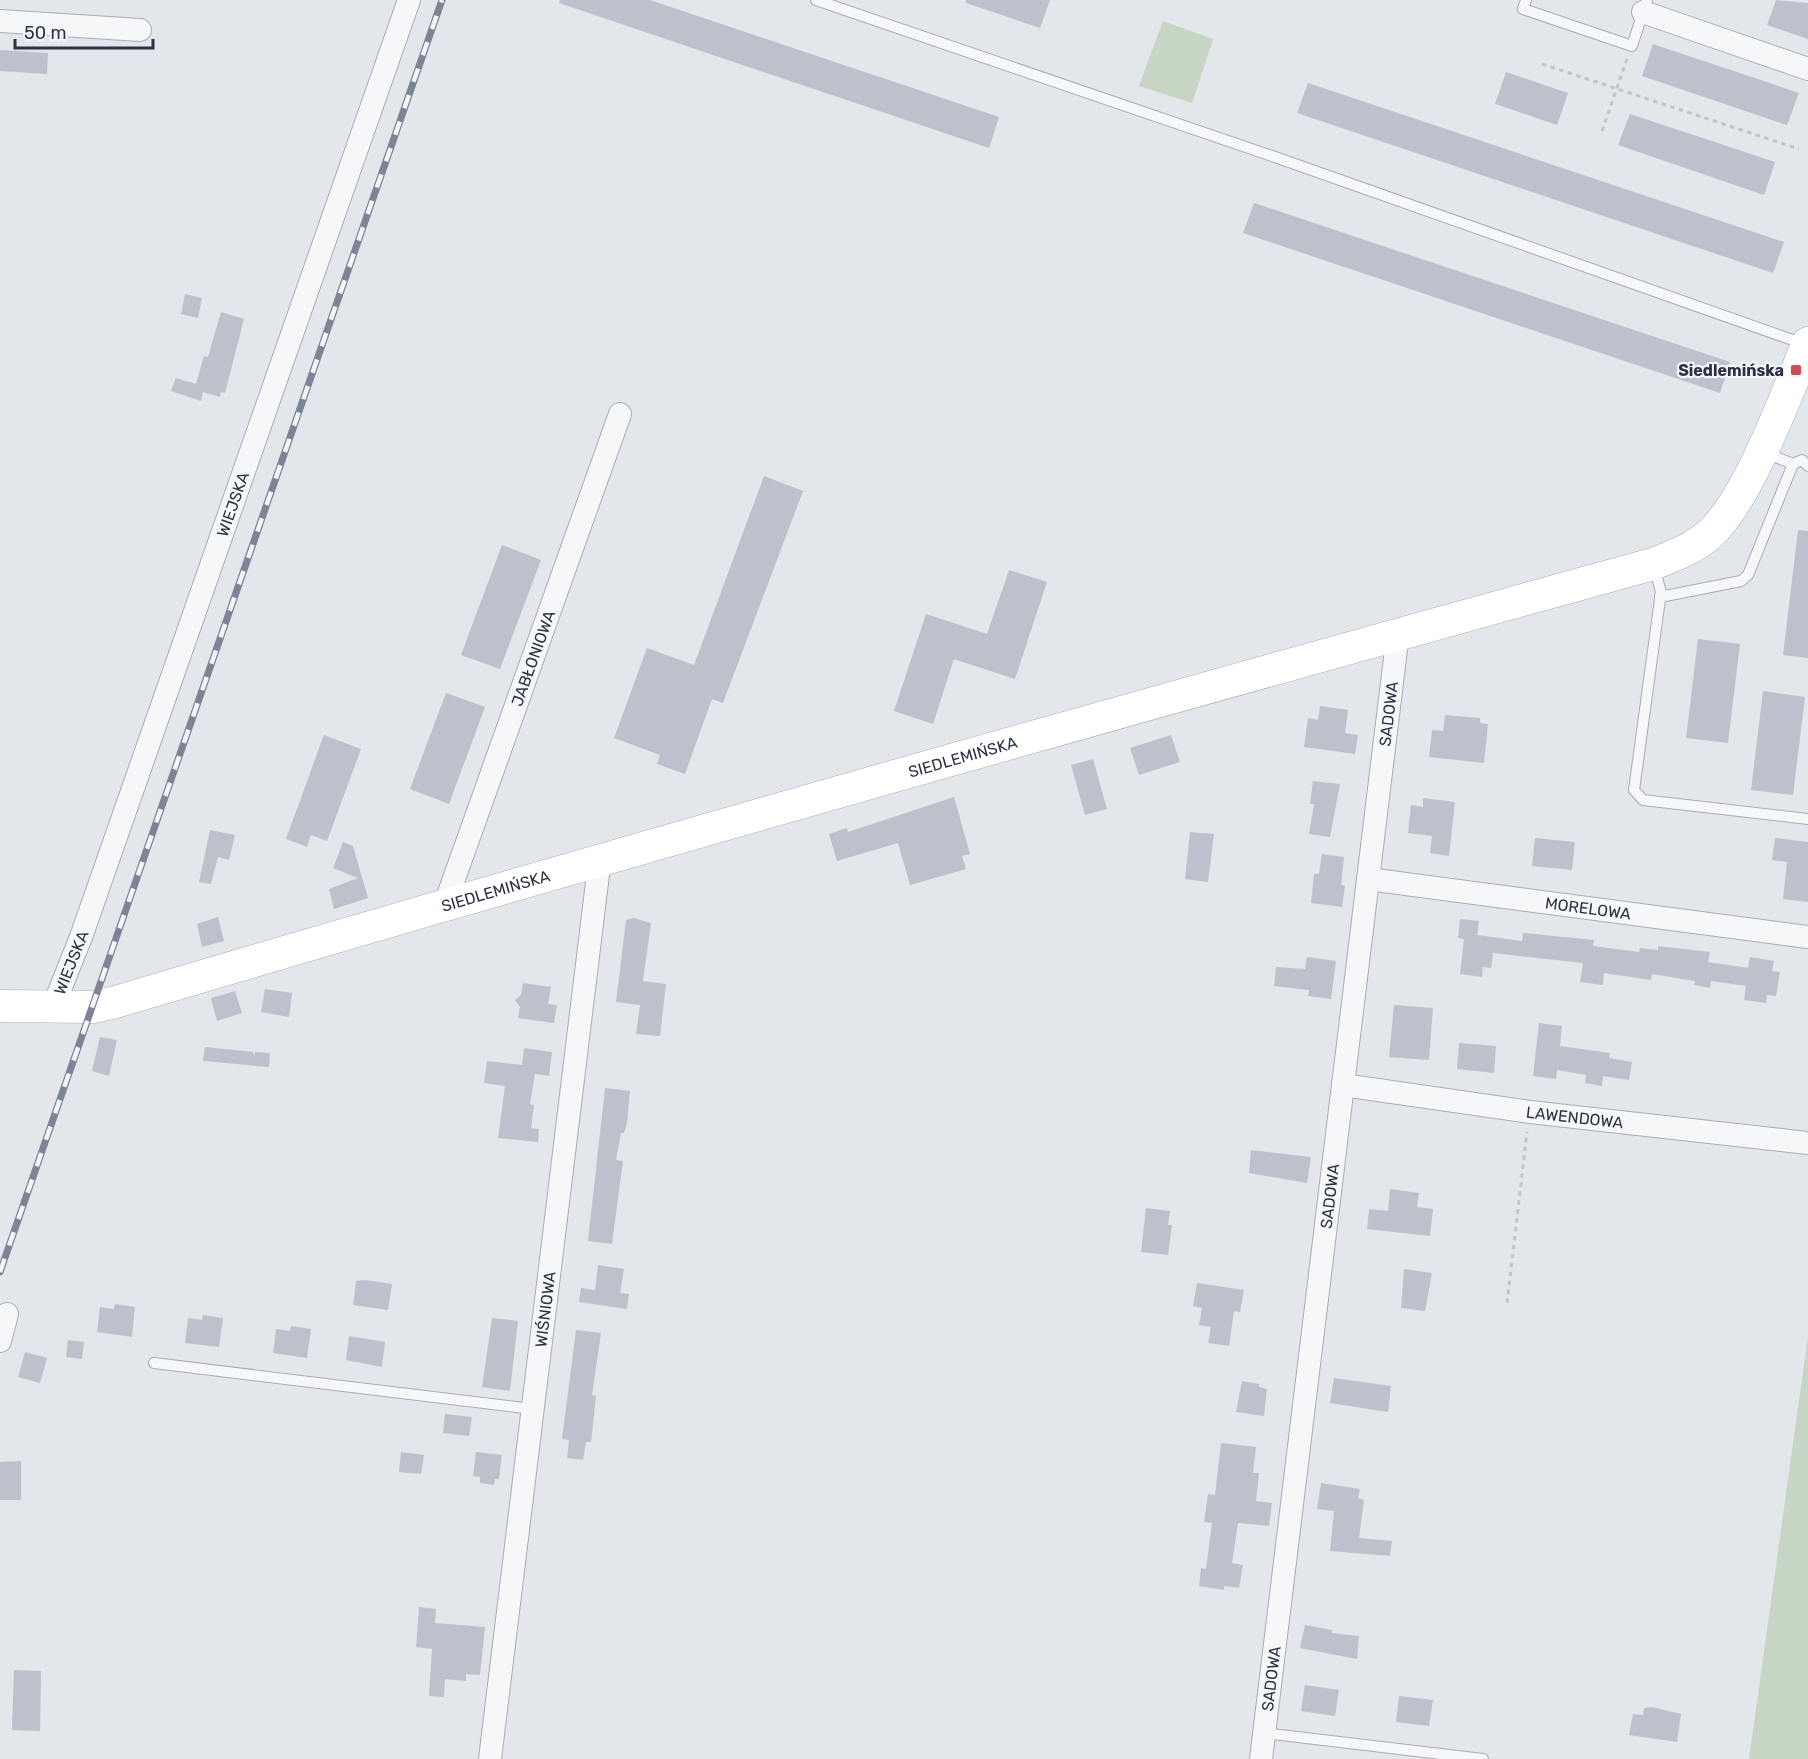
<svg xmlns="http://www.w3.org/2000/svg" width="1808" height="1759" viewBox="0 0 1808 1759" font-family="Rubik,sans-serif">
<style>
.green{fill:#c7d5c5}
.building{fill:#bec1cb}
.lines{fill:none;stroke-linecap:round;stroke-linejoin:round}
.lane-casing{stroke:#a8acb6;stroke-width:12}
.street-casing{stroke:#a8acb6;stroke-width:24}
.secondary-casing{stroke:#a8acb6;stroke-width:33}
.path{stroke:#c1c4ca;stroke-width:3;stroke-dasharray:4.5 4.5;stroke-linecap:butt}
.lane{stroke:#f6f7f9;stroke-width:10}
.street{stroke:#f6f7f9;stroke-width:22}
.secondary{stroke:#fff;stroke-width:32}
.rail-casing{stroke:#7d8495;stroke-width:7}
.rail{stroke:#f3f5f8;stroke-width:4.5;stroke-dasharray:14;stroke-linecap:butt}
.poi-dot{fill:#cd4b53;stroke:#f3f5f8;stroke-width:2}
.labels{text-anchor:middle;stroke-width:4.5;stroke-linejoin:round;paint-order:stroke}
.poi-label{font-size:16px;font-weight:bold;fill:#2b3244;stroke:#f3f5f8;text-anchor:end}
.street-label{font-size:16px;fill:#2b3244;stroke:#f3f5f8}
</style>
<rect width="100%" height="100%" fill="#e3e6eb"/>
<!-- green -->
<g class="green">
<path d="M 1163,21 L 1213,39 L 1192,103 L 1139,86 Z"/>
<path d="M 1808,1336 L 1808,1759 L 1749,1759 Z"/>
</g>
<!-- building -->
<g class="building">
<path d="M 560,0 L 650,0 L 999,117 L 989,148 L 559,3 Z"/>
<path d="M 966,0 L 1050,0 L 1040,28 L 966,3 Z"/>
<path d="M 1776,0 L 1808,3 L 1808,39 L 1767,25 Z"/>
<path d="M 1653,44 L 1799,93 L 1787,125 L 1642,76 Z"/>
<path d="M 0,50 L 48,53 L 47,74 L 0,71 Z"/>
<path d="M 1506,72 L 1568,93 L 1557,125 L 1495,104 Z"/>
<path d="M 1308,83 L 1784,242 L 1773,273 L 1297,113 Z"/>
<path d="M 1630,114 L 1775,162 L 1764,195 L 1618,145 Z"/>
<path d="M 1254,203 L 1730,362 L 1720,393 L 1243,233 Z"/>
<path d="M 185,294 L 202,298 L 198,318 L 181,314 Z"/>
<path d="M 221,312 L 244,319 L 225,393 L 221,392 L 220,397 L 203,392 L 201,401 L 171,391 L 176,378 L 196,384 L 204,356 L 208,357 Z"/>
<path d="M 764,476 L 803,491 L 723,703 L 712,699 L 685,774 L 657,764 L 660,755 L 614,738 L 647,648 L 694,665 Z"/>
<path d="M 1798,530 L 1808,531 L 1808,658 L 1783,655 Z"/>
<path d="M 502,545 L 541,560 L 500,669 L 461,655 Z"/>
<path d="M 1009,570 L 1047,582 L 1015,679 L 954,659 L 933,724 L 894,711 L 926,614 L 987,634 Z"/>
<path d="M 1698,639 L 1740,644 L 1728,743 L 1686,738 Z"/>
<path d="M 1763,691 L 1805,697 L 1793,795 L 1751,790 Z"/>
<path d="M 446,693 L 485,707 L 449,804 L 410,789 Z"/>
<path d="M 1320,706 L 1348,710 L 1345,733 L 1358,735 L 1355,754 L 1304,747 L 1308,718 L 1318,720 Z"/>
<path d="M 1445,715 L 1480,718 L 1480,723 L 1488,724 L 1484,763 L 1429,757 L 1432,730 L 1443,731 Z"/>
<path d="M 324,735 L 361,749 L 327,841 L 311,835 L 307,847 L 286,839 Z"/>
<path d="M 1171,735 L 1180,762 L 1139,775 L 1130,748 Z"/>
<path d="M 1093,759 L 1107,809 L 1085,815 L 1071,765 Z"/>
<path d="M 1313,781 L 1340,784 L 1330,837 L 1309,834 L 1314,804 L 1310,804 Z"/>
<path d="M 954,797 L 970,854 L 962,856 L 966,869 L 910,885 L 898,843 L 837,861 L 829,834 L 847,828 L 848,832 Z"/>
<path d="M 1423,798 L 1455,802 L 1449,856 L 1430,853 L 1432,836 L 1408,833 L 1411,805 L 1423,807 Z"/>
<path d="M 210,830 L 235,835 L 229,860 L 218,857 L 211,884 L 199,882 Z"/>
<path d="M 1190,832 L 1214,834 L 1208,882 L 1185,879 Z"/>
<path d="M 1535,838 L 1575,842 L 1572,870 L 1532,866 Z"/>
<path d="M 1775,838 L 1808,842 L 1808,902 L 1783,899 L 1787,862 L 1772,860 Z"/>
<path d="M 343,842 L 353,846 L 368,898 L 334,909 L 329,889 L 358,878 L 333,868 Z"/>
<path d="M 1322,854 L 1344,857 L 1341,885 L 1345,886 L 1342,907 L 1311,903 L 1314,874 L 1319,874 Z"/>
<path d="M 218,917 L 224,941 L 202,947 L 197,924 Z"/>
<path d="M 634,918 L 651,923 L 643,981 L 666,984 L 660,1036 L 636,1034 L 640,1005 L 616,1002 L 626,920 Z"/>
<path d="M 1460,919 L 1479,921 L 1477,935 L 1522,941 L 1523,933 L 1594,940 L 1593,946 L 1639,952 L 1640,948 L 1658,950 L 1658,946 L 1710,952 L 1708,962 L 1748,968 L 1750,957 L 1774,961 L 1772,971 L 1780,972 L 1776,996 L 1767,995 L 1766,1003 L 1744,1000 L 1746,986 L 1711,981 L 1710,988 L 1694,985 L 1695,981 L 1652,974 L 1651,980 L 1604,973 L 1603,985 L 1580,982 L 1583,963 L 1493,953 L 1491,968 L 1483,967 L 1482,977 L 1460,974 L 1464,939 L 1458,938 Z"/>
<path d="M 1307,957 L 1336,961 L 1331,999 L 1308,996 L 1309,990 L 1274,986 L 1276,967 L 1305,969 Z"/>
<path d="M 523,983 L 551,987 L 548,1004 L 557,1005 L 554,1023 L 518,1018 L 520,1007 L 515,1000 L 521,995 Z"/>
<path d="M 265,989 L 292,993 L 289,1017 L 261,1012 Z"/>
<path d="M 235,991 L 242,1013 L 217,1021 L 211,998 Z"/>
<path d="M 1394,1005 L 1433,1008 L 1429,1060 L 1389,1057 Z"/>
<path d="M 1539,1023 L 1562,1026 L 1560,1046 L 1610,1053 L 1609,1058 L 1632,1062 L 1629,1080 L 1603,1076 L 1602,1086 L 1585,1083 L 1586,1075 L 1557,1070 L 1556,1079 L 1533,1076 Z"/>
<path d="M 100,1037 L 117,1040 L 109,1076 L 92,1071 Z"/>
<path d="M 1459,1043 L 1496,1046 L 1494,1073 L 1457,1069 Z"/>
<path d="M 205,1047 L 253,1052 L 254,1057 L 255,1052 L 270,1053 L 269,1067 L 203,1061 Z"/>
<path d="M 524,1048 L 552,1052 L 549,1076 L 535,1074 L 530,1104 L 534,1105 L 531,1128 L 539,1129 L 538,1142 L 498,1138 L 505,1086 L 484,1083 L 487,1061 L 522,1065 Z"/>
<path d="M 605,1088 L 630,1091 L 627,1123 L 624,1133 L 621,1133 L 616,1160 L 623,1161 L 612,1244 L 588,1241 Z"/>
<path d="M 1251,1150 L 1311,1157 L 1307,1183 L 1249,1173 Z"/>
<path d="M 1390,1189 L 1419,1193 L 1417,1207 L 1433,1209 L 1430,1236 L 1367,1229 L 1369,1209 L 1388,1211 Z"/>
<path d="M 1146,1208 L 1170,1211 L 1168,1225 L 1172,1225 L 1168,1255 L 1141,1252 Z"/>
<path d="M 598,1265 L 624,1269 L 620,1293 L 629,1294 L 627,1309 L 579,1302 L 581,1288 L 595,1290 Z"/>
<path d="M 1404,1269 L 1432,1273 L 1425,1311 L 1401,1308 Z"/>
<path d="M 366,1280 L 392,1284 L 388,1310 L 353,1305 L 356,1281 Z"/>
<path d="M 1197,1283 L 1244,1290 L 1240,1312 L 1234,1311 L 1229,1346 L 1208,1343 L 1211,1327 L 1199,1325 L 1202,1308 L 1193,1306 Z"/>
<path d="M 115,1304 L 135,1307 L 132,1337 L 97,1332 L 100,1307 L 114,1309 Z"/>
<path d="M 203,1315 L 223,1318 L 219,1347 L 185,1343 L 188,1318 L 202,1320 Z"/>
<path d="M 492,1318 L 518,1321 L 510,1391 L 482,1387 Z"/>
<path d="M 291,1326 L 311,1329 L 307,1358 L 273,1353 L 276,1329 L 290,1331 Z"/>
<path d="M 576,1330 L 601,1333 L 592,1395 L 596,1396 L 591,1442 L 586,1442 L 583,1460 L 567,1458 L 569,1440 L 562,1439 Z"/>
<path d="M 349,1336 L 385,1342 L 382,1367 L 346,1360 Z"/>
<path d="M 68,1340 L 84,1342 L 82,1359 L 66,1357 Z"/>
<path d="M 25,1352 L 47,1358 L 40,1383 L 18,1377 Z"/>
<path d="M 1334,1378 L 1391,1386 L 1388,1412 L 1330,1403 Z"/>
<path d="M 1242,1381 L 1259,1384 L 1259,1387 L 1267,1389 L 1264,1416 L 1236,1412 Z"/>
<path d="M 445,1414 L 472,1417 L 469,1436 L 443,1433 Z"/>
<path d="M 1221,1443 L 1256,1447 L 1253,1473 L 1259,1473 L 1256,1501 L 1272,1503 L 1269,1526 L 1238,1523 L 1232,1563 L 1243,1565 L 1239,1588 L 1224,1586 L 1224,1590 L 1199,1586 L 1201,1568 L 1206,1569 L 1212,1523 L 1204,1522 L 1208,1494 L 1215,1495 Z"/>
<path d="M 401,1452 L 424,1455 L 421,1474 L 399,1472 Z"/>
<path d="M 476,1452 L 502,1455 L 499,1479 L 495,1479 L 494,1485 L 480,1483 L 480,1477 L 473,1476 Z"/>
<path d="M 21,1461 L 21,1500 L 0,1500 L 0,1462 Z"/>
<path d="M 1321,1483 L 1360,1489 L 1358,1498 L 1364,1500 L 1359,1538 L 1392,1541 L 1390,1556 L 1330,1551 L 1334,1511 L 1317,1509 Z"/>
<path d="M 419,1607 L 436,1609 L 435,1623 L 485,1627 L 480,1675 L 466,1674 L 466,1681 L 445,1679 L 444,1697 L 429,1696 L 432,1649 L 416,1647 Z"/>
<path d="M 1305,1625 L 1332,1630 L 1332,1633 L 1359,1636 L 1357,1659 L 1300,1648 Z"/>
<path d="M 14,1670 L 41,1671 L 40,1731 L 12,1730 Z"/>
<path d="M 1305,1685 L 1339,1690 L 1335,1716 L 1301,1711 Z"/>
<path d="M 1399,1696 L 1433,1700 L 1429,1726 L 1396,1722 Z"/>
<path d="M 1652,1707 L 1681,1714 L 1677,1742 L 1629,1735 L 1633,1714 L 1643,1715 L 1644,1708 Z"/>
</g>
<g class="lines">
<defs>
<g id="lane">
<path d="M 816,0 L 1275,157 L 1804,344"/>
<path d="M 1526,0 L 1523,9 L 1632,46 L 1647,0"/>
<path d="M 1766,453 L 1793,464 L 1802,460 L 1808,466"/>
<path d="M 1654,567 L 1661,592 L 1634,790 L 1643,800 L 1808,819"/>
<path d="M 1660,597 L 1741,581 L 1748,575 L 1793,464"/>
<path d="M 154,1363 L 532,1409"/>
<path d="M 1264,1733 L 1483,1759"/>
</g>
<g id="street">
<path d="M 1643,12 L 1808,69"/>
<path d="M 0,21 L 140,30"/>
<path id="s1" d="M 1368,879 L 1808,937"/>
<path id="s2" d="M 445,904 L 620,414"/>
<path id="s3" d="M 53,1007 L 81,937 L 409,0"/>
<path id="s4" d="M 1343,1085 L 1530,1112 L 1808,1143"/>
<path d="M 0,1341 L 7,1314"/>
<path id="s5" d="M 490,1759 L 600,858"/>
<path id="s6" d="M 1261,1759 L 1398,633"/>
</g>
<g id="secondary">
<path id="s7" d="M 0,1006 L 93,1007 L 112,1003 C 624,851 1138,706 1653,564 C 1673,556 1693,549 1710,534 C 1749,498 1786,395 1808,343"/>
</g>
</defs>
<!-- lane casing -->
<use href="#lane" class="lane-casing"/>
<!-- street casing -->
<use href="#street" class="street-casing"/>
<!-- secondary casing -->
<use href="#secondary" class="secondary-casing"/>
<!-- path -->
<g class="path">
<path d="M 1542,64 L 1799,149"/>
<path d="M 1602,131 L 1627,59"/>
<path d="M 1507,1303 L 1527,1132"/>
</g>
<!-- lane -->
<use href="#lane" class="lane"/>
<!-- street -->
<use href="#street" class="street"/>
<!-- secondary -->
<use href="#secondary" class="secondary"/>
<defs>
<path id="rail" d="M 0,1272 L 442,0"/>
</defs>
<!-- rail casing -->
<use href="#rail" class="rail-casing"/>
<!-- rail -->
<use href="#rail" class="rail"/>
</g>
<!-- markers -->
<rect class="poi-dot" x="1790" y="364" width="12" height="12" rx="3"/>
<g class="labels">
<!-- poi labels -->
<g class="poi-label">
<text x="1784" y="376">Siedlemińska</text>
</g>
<!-- street labels -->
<g class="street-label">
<text dy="6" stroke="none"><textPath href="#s3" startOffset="534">WIEJSKA</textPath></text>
<text dy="6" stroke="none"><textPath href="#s2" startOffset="261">JABŁONIOWA</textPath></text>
<text dy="6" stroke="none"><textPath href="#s6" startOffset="1053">SADOWA</textPath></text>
<text dy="6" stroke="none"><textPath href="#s7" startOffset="998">SIEDLEMIŃSKA</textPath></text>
<text dy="6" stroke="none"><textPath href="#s7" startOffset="512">SIEDLEMIŃSKA</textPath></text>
<text dy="6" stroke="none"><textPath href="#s1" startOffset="222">MORELOWA</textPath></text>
<text dy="6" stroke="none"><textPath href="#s3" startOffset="48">WIEJSKA</textPath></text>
<text dy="6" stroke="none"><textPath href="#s4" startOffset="234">LAWENDOWA</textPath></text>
<text dy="6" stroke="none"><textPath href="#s6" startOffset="567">SADOWA</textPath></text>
<text dy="6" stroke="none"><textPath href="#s5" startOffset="453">WIŚNIOWA</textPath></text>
<text dy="6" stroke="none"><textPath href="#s6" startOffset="81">SADOWA</textPath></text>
</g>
</g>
<!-- scale -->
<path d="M15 39v9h138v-9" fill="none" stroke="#2b3244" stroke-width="3"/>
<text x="24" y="39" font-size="18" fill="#2b3244" stroke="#f3f5f8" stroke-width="4.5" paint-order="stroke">50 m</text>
</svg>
